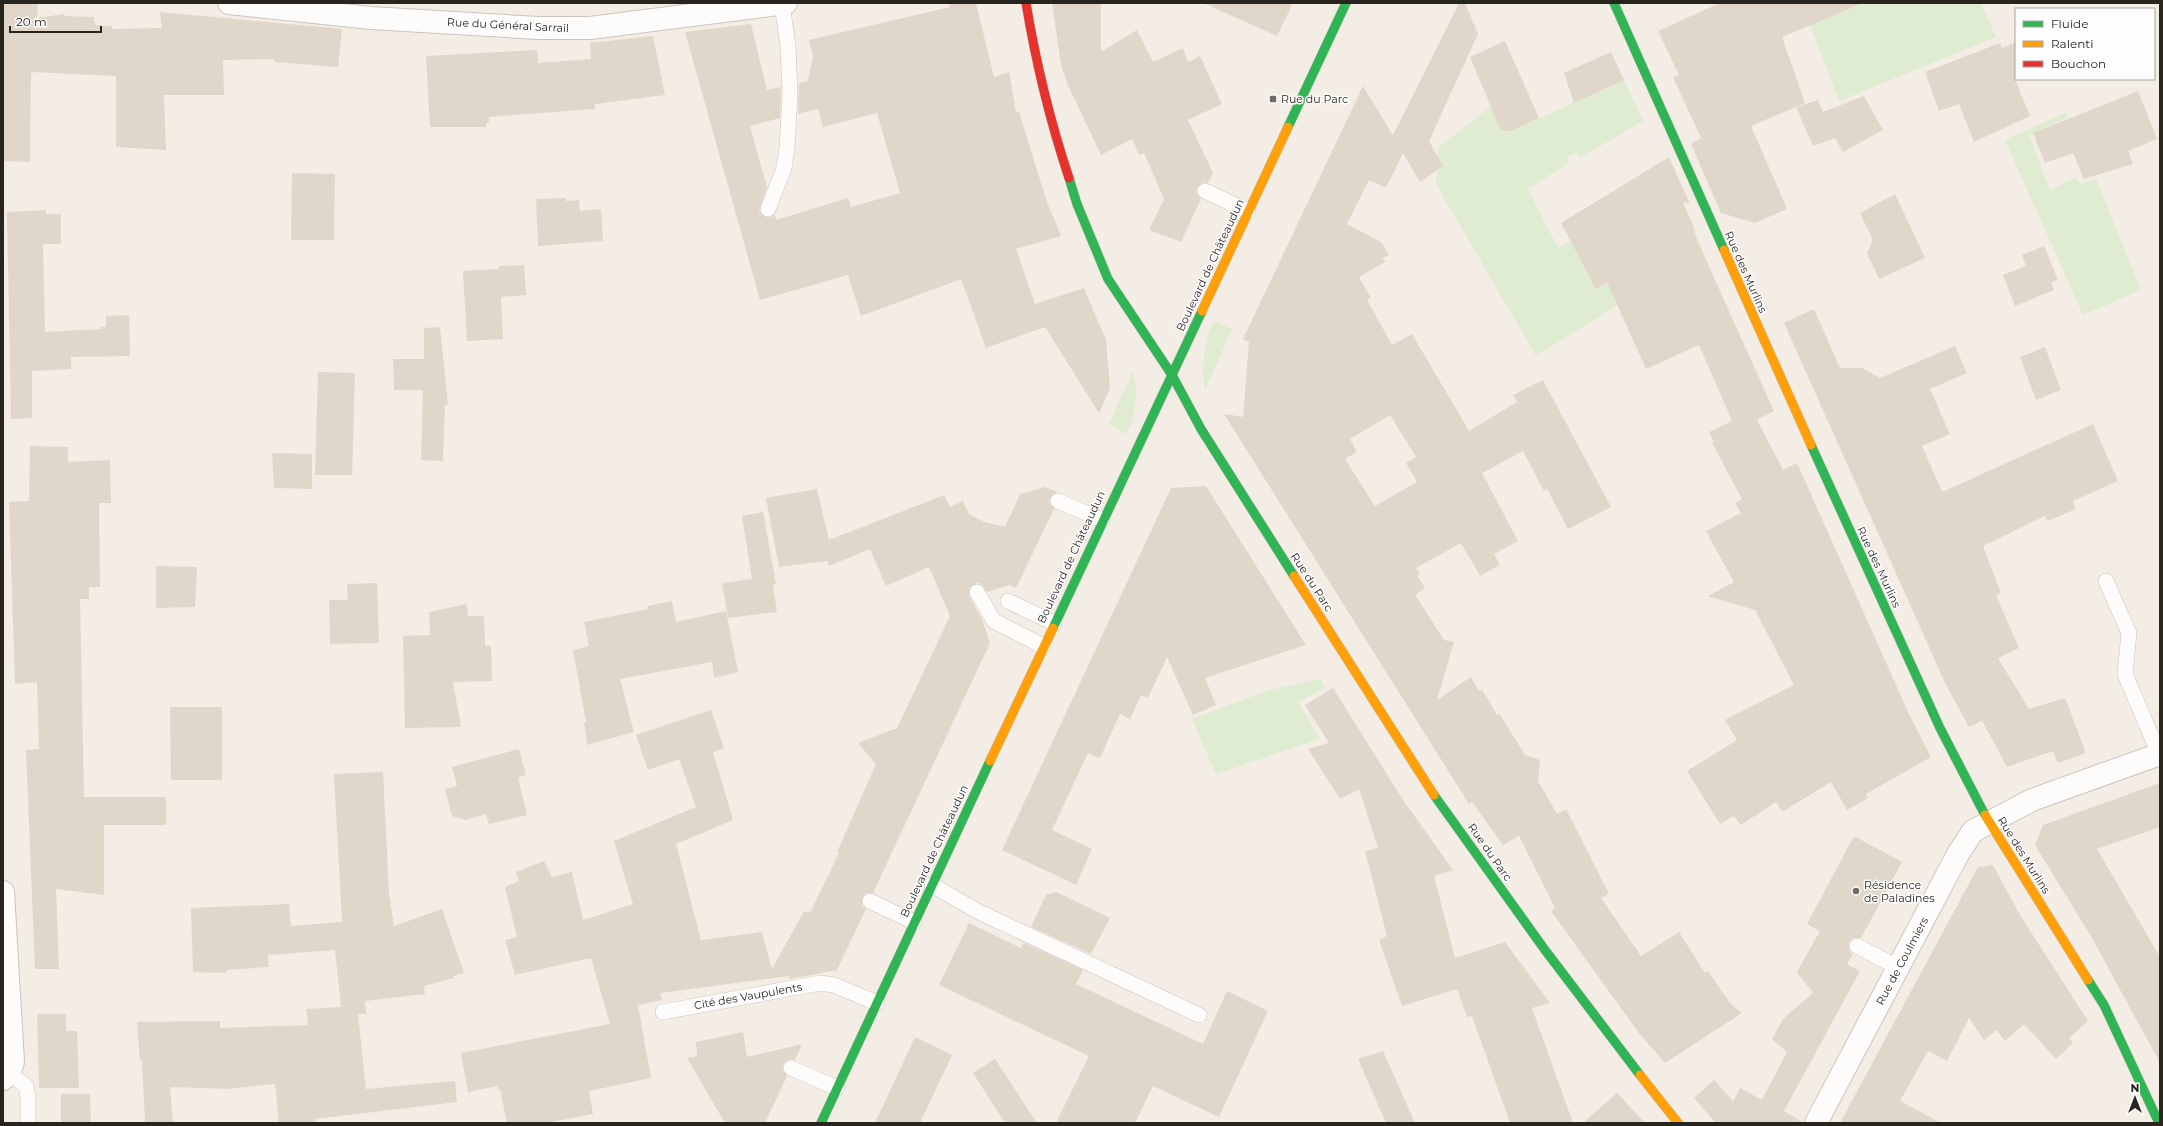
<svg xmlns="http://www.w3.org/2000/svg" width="2163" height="1126" viewBox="0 0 2163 1126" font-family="Montserrat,sans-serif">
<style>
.green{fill:#dfecd1}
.building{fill:#e1d6ca;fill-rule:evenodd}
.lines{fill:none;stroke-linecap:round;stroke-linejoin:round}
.lane-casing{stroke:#cac4be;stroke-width:16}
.street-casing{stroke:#cac4be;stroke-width:24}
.fast-casing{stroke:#cac4be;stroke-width:10}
.slow-casing{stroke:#cac4be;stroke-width:10}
.jam-casing{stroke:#cac4be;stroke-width:10}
.lane{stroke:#fdfcfb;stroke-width:15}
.street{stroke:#fdfcfb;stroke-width:22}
.fast{stroke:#30b455;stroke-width:9}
.slow{stroke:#ff9f0a;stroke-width:9}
.jam{stroke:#e5322d;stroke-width:9}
.poi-dot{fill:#6f6a64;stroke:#fdfdfd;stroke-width:1.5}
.labels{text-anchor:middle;stroke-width:3;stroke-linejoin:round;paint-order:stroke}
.street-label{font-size:11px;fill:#28241e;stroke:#fdfdfd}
.poi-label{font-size:11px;fill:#28241e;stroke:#fdfdfd;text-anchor:start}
</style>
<rect width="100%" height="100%" fill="#f4ede5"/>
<!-- green -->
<g class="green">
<path d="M 1826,3 L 1981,3 L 1996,37 L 1839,101 L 1805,12 Z"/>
<path d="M 1624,80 L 1643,121 L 1580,158 L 1576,152 L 1567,157 L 1570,162 L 1528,189 L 1558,248 L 1571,241 L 1596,289 L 1695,230 L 1703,252 L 1536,356 L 1436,184 L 1438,148 L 1491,106 L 1511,131 Z"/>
<path d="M 2067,112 L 2068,117 L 2029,135 L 2050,190 L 2075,178 L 2081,184 L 2096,179 L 2141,290 L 2083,315 L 2005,140 Z"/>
<path d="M 1214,321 L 1232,329 L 1205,391 C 1201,366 1204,343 1214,321 Z"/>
<path d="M 1133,371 C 1138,396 1137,410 1127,434 L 1109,424 Z"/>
<path d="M 1321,679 L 1325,688 L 1298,702 L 1320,739 L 1216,774 L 1192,719 L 1270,690 Z"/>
</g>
<!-- building -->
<g class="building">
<path d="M 3,3 L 38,3 L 37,18 L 64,14 L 64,16 L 94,17 L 95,25 L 112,26 L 112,29 L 162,28 L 160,12 L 342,29 L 338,67 L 274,62 L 274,59 L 223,60 L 224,95 L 164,95 L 166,150 L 116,147 L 116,76 L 31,72 L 30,162 L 3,161 Z"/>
<path d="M 949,3 L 976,3 L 994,77 L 1009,72 L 1016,112 L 1019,112 L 1046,199 L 1061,236 L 1016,249 L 1035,304 L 1084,288 L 1106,340 L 1110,388 L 1099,413 L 1045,327 L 986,348 L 961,279 L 861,316 L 848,275 L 760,300 L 685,32 L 751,24 L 767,90 L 781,87 L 780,118 L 750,126 L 767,187 L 759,211 L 765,217 L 770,218 L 775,215 L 776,220 L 848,198 L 851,207 L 900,193 L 877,113 L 823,127 L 818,109 L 798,114 L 799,83 L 808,81 L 813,57 L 809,40 L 950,7 Z"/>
<path d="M 1052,3 L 1101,3 L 1101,52 L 1137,30 L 1153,62 L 1183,48 L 1188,62 L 1200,56 L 1222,104 L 1188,120 L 1213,173 L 1208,183 L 1204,182 L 1197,187 L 1196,192 L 1201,199 L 1181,242 L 1149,230 L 1164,199 L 1144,153 L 1139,155 L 1132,139 L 1101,155 L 1067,83 L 1061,65 Z"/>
<path d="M 1203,3 L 1293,3 L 1277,36 Z"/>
<path d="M 1459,3 L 1465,3 L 1478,34 L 1429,141 L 1443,166 L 1420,182 L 1403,153 L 1386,188 L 1369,180 L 1347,224 L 1381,242 L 1389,255 L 1383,258 L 1385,262 L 1359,277 L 1371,298 L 1367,300 L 1392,345 L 1412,334 L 1469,431 L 1517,402 L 1513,395 L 1543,380 L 1611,507 L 1568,529 L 1547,489 L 1544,491 L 1523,451 L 1482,473 L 1518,541 L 1494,554 L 1500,565 L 1480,576 L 1461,543 L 1416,568 L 1420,573 L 1417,575 L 1425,588 L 1415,595 L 1444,640 L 1454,642 L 1437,700 L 1471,677 L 1479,691 L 1482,689 L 1497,715 L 1499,713 L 1525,755 L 1540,760 L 1538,781 L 1557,814 L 1566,809 L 1609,894 L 1601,898 L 1641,956 L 1679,932 L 1705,973 L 1708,971 L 1730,1003 L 1742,1013 L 1665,1063 L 1639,1033 L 1551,911 L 1555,908 L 1519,836 L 1503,845 L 1472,802 L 1469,804 L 1224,414 L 1243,417 L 1249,342 L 1243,339 L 1363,86 L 1403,152 L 1393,135 ZM 1390,415 L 1416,457 L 1406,463 L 1417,482 L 1375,506 L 1345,459 L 1357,452 L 1350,439 Z"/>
<path d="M 1720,3 L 1863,3 L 1782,37 L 1805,103 L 1751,126 L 1787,209 L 1755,223 L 1721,213 L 1691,144 L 1701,138 L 1673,77 L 1679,75 L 1658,31 Z"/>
<path d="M 653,36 L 665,95 L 595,104 L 595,109 L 489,117 L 490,123 L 486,123 L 486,127 L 430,127 L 426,56 L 537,50 L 538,63 L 591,59 L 590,43 Z"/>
<path d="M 1505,41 L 1539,118 L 1511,131 L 1501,131 L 1470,57 Z"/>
<path d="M 2016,42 L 2016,82 L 2030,116 L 1974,142 L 1959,104 L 1939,111 L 1925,72 L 2000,43 L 2002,48 Z"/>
<path d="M 1611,52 L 1624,80 L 1574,103 L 1564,73 Z"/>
<path d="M 2138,91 L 2157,139 L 2128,151 L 2133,164 L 2084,179 L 2073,153 L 2045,163 L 2033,133 Z"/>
<path d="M 1864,96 L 1883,130 L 1843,152 L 1835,138 L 1813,146 L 1796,107 L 1818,100 L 1823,112 Z"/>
<path d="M 1669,157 L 1690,204 L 1683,202 L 1695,230 L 1693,231 L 1774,411 L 1757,420 L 1783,470 L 1797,463 L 1909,714 L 1931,757 L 1866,794 L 1868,798 L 1847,810 L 1831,782 L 1782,812 L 1776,802 L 1741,825 L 1734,816 L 1720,824 L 1687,771 L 1737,740 L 1725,720 L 1794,685 L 1755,610 L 1708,596 L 1734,582 L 1706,531 L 1741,513 L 1735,503 L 1742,499 L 1712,443 L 1714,442 L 1709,432 L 1732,421 L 1699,345 L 1646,369 L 1607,282 L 1596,289 L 1561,223 Z"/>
<path d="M 292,173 L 335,174 L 334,240 L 291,240 Z"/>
<path d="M 1895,194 L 1925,258 L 1879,279 L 1867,253 L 1873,240 L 1860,213 Z"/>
<path d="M 566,198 L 566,201 L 579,200 L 580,211 L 601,209 L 603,241 L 538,246 L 536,199 Z"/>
<path d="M 46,210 L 46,214 L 61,214 L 61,244 L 43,244 L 45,332 L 102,329 L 101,327 L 106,327 L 106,316 L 129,315 L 130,356 L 71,357 L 71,369 L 32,371 L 32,418 L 11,419 L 7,212 Z"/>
<path d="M 2044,246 L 2058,280 L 2051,282 L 2054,290 L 2015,306 L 2003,275 L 2026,266 L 2022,255 Z"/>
<path d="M 524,265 L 526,295 L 501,297 L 503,339 L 467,341 L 463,271 L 499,269 L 499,266 Z"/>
<path d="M 1814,309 L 1840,368 L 1862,368 L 1880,378 L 1955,346 L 1967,373 L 1930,389 L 1950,434 L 1922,446 L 1942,492 L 2093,424 L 2118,481 L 2073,501 L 2076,509 L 2048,521 L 2045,516 L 1983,546 L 2001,593 L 1996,595 L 2019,648 L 1998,658 L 2029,709 L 2065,698 L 2086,753 L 2058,763 L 2053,751 L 2007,767 L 1982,721 L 1969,727 L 1946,685 L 1784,323 Z"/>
<path d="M 440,327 L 448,405 L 445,405 L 443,461 L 421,460 L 423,390 L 394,390 L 393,359 L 424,359 L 424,328 Z"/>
<path d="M 2045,347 L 2061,390 L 2036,400 L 2020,357 Z"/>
<path d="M 318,372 L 355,373 L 352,475 L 315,475 Z"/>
<path d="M 30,446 L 68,447 L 68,462 L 110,460 L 111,503 L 99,503 L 100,587 L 89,587 L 89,599 L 80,599 L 84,797 L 166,797 L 166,825 L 104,825 L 104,895 L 56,889 L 59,969 L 35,969 L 26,750 L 39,749 L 37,682 L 15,684 L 9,502 L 29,501 Z"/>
<path d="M 272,453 L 312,454 L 312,489 L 274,488 Z"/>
<path d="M 1206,486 L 1306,645 L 1205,678 L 1216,705 L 1193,715 L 1167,657 L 1148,698 L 1141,695 L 1130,719 L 1120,714 L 1100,758 L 1088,753 L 1052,830 L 1092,849 L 1076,885 L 1002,850 L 1171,488 Z"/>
<path d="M 1045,487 L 1057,492 L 1050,498 L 1049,502 L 1054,509 L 1016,588 L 1009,585 L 987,592 L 982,584 L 977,583 L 969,588 L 969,596 L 982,619 L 990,643 L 873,893 L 865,893 L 862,898 L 862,906 L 866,909 L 837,970 L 790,979 L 789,976 L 660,993 L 662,1000 L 638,1005 L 651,1078 L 589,1091 L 593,1114 L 546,1123 L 507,1123 L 500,1089 L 498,1090 L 497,1086 L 468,1092 L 461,1053 L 610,1024 L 591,958 L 515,975 L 505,940 L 517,937 L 505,887 L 519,881 L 516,872 L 544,861 L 552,877 L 572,872 L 583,920 L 633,904 L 614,841 L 696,807 L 679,759 L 648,770 L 636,735 L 711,710 L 724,748 L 713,752 L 733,820 L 676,844 L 701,940 L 762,932 L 772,969 L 804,911 L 810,913 L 839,853 L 837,852 L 876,764 L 858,743 L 897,728 L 950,616 L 929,567 L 886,586 L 870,549 L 829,566 L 827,561 L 779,567 L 766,498 L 817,489 L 829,540 L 944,495 L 950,507 L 963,501 L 969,514 L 984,522 L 1005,527 L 1020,494 Z"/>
<path d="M 763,512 L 776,584 L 773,585 L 777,612 L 728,618 L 722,583 L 752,579 L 742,516 Z"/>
<path d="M 156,566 L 197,567 L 195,607 L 156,608 Z"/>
<path d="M 377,583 L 379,643 L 330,644 L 329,600 L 348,600 L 347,584 Z"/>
<path d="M 672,601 L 676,622 L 726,611 L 738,672 L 714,678 L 712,662 L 620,679 L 634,732 L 587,745 L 584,722 L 586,722 L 573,650 L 589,646 L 584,622 L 648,609 L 647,606 Z"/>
<path d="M 467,604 L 468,616 L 484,616 L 485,646 L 491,646 L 492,681 L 453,682 L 461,727 L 405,728 L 403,636 L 430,635 L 429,612 Z"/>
<path d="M 1333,688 L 1403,800 L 1453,870 L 1434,876 L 1455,958 L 1505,942 L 1550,1003 L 1532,1008 L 1573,1123 L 1510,1123 L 1472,1016 L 1467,1017 L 1457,989 L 1402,1006 L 1379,940 L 1387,936 L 1365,851 L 1378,848 L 1359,789 L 1340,799 L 1308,749 L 1329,743 L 1305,705 Z"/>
<path d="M 170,707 L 222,707 L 222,780 L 171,780 Z"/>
<path d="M 519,749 L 526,775 L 518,777 L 527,815 L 489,824 L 486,814 L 465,820 L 452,816 L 445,789 L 457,786 L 452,767 Z"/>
<path d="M 383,772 L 389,893 L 394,926 L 442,909 L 464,973 L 453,976 L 454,978 L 424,986 L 425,994 L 365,1001 L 366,1014 L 358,1014 L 366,1089 L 455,1081 L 457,1102 L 315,1119 L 316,1123 L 279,1123 L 275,1084 L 227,1089 L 170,1087 L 173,1123 L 145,1123 L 142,1061 L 140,1061 L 137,1022 L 220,1021 L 220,1028 L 308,1025 L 306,1009 L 341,1007 L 335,950 L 268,955 L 269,967 L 226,970 L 226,973 L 193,972 L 191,908 L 289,904 L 291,926 L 342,922 L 334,774 Z"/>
<path d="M 2160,783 L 2160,827 L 2097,849 L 2160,957 L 2160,1063 L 2092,938 L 2035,845 L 2043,825 Z"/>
<path d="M 1854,836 L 1902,862 L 1861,938 L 1853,938 L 1849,942 L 1849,950 L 1853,954 L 1847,964 L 1860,971 L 1784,1111 L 1804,1123 L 1716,1123 L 1694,1098 L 1714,1080 L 1733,1101 L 1740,1088 L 1762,1100 L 1787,1052 L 1772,1039 L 1783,1019 L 1813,993 L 1797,972 L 1820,931 L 1807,924 Z"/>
<path d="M 1993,865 L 2020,915 L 2088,1021 L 2069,1038 L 2073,1043 L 2056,1059 L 2024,1024 L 2005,1041 L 1997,1030 L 1984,1040 L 1969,1018 L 1947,1061 L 1928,1051 L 1900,1101 L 1941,1123 L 1840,1123 L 1978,867 Z"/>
<path d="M 1056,892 L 1110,918 L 1091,954 L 1031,927 L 1046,895 Z"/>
<path d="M 969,923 L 1021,948 L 1024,943 L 1083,970 L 1076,984 L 1203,1044 L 1227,991 L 1268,1011 L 1219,1117 L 1153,1086 L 1135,1123 L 1056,1123 L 1089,1056 L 939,985 Z"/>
<path d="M 37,1014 L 66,1014 L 66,1031 L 77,1031 L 79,1088 L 39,1088 Z"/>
<path d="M 743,1032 L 747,1057 L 802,1044 L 795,1060 L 790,1059 L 783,1064 L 782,1069 L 787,1076 L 765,1123 L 725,1123 L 687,1058 L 697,1056 L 696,1042 Z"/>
<path d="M 915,1037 L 952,1055 L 920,1123 L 875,1123 Z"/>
<path d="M 1383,1051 L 1415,1123 L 1386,1123 L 1358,1059 Z"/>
<path d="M 995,1059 L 1037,1123 L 1005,1123 L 973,1073 Z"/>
<path d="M 1617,1093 L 1645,1123 L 1583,1123 Z"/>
<path d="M 61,1094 L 90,1094 L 91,1123 L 61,1123 Z"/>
</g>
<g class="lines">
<defs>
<g id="lane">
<path d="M 1205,191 L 1248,211"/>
<path d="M 768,209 L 784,168 L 787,149 L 790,94 L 788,46 L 782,4"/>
<path d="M 1058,501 L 1102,520"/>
<path d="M 2106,581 L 2129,633 L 2125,674 L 2159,754"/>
<path d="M 977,592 L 994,621 L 1043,646"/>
<path d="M 1008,601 L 1054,623"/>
<path d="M 932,885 L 979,912 L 1199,1015"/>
<path d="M 870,901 L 914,922"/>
<path d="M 1857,946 L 1899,968"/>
<path d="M 663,1012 L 820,983 L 834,985 L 877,1003"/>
<path d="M 791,1068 L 837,1088"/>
<path d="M 9,1073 L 26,1086 L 28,1097 L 28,1123"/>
</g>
<g id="street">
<path d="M 229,3 L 371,18 L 538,28 L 590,28 L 786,3"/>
<path d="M 3,892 L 13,1062 L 9,1073 L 3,1079"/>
<path d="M 1816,1123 L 1958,854 L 1973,831 L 2032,800 L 2160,754"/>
</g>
<g id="fast">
<path d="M 1614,3 L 1724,250"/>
<path d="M 1288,127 L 1346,3"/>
<path d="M 1069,178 L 1077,204 L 1108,279 L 1172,375 L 1201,429 L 1294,576"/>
<path d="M 1811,445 L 1940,728 L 1985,815"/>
<path d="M 1053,628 L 1202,311"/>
<path d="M 1434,795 L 1545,950 L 1640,1075"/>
<path d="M 2088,980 L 2104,1005 L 2159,1123"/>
<path d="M 821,1123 L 990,761"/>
</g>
<g id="slow">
<path d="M 1724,250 L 1811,445"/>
<path d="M 1202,311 L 1288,127"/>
<path d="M 1294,576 L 1434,795"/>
<path d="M 990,761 L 1053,628"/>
<path d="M 1985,815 L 2088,980"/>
<path d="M 1640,1075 L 1678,1123"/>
</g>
<path id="jam" d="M 1026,3 C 1036,63 1050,121 1069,178"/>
</defs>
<!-- lane casing -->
<use href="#lane" class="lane-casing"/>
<!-- street casing -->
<use href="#street" class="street-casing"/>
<!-- fast casing -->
<use href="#fast" class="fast-casing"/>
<!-- slow casing -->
<use href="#slow" class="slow-casing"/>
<!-- jam casing -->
<use href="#jam" class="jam-casing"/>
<!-- lane -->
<use href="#lane" class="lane"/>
<!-- street -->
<use href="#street" class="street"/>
<!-- fast -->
<use href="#fast" class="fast"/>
<!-- slow -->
<use href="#slow" class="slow"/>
<!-- jam -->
<use href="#jam" class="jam"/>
</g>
<!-- markers -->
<g class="poi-dot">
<rect x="1269" y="95" width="8" height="8" rx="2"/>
<circle cx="1856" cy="891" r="4"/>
</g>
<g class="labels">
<!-- street labels -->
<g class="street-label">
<text transform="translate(508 25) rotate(3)" y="4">Rue du Général Sarrail</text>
<text transform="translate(1210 265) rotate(-65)" y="4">Boulevard de Châteaudun</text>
<text transform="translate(1746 272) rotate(66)" y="4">Rue des Murlins</text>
<text transform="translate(1071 557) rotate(-65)" y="4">Boulevard de Châteaudun</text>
<text transform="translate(1879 567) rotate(65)" y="4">Rue des Murlins</text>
<text transform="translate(1312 582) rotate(57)" y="4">Rue du Parc</text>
<text transform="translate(934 851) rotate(-65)" y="4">Boulevard de Châteaudun</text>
<text transform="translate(1490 852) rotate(55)" y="4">Rue du Parc</text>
<text transform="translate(2024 855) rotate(58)" y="4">Rue des Murlins</text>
<text transform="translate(1902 961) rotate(-62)" y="4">Rue de Coulmiers</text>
<text transform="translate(748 996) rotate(-10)" y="4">Cité des Vaupulents</text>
</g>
<!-- poi labels -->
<g class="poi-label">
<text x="1281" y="103">Rue du Parc</text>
<text x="1864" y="889">Résidence<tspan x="1864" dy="13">de Paladines</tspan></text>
</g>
</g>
<!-- border -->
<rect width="2163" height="1126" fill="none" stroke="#28241e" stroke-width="8"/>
<!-- legend -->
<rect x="2015" y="8" width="140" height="72" fill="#fdfdfd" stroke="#a8a6a4"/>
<rect x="2023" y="21" width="20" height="6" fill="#30b455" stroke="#a8a6a4"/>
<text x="2051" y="28" font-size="12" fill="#28241e">Fluide</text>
<rect x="2023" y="41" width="20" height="6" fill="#ff9f0a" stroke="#a8a6a4"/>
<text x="2051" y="48" font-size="12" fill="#28241e">Ralenti</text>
<rect x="2023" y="61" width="20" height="6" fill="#e5322d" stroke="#a8a6a4"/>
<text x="2051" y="68" font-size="12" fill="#28241e">Bouchon</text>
<!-- north arrow -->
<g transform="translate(2135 1098)" stroke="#fdfdfd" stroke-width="3" paint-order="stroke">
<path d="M0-3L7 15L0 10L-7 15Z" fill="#28241e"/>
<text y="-6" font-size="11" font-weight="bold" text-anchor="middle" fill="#28241e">N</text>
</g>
<!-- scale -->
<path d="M10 26v6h91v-6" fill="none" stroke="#28241e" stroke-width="2"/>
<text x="16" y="26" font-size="12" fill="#28241e" stroke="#fdfdfd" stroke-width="3" paint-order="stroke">20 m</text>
</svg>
